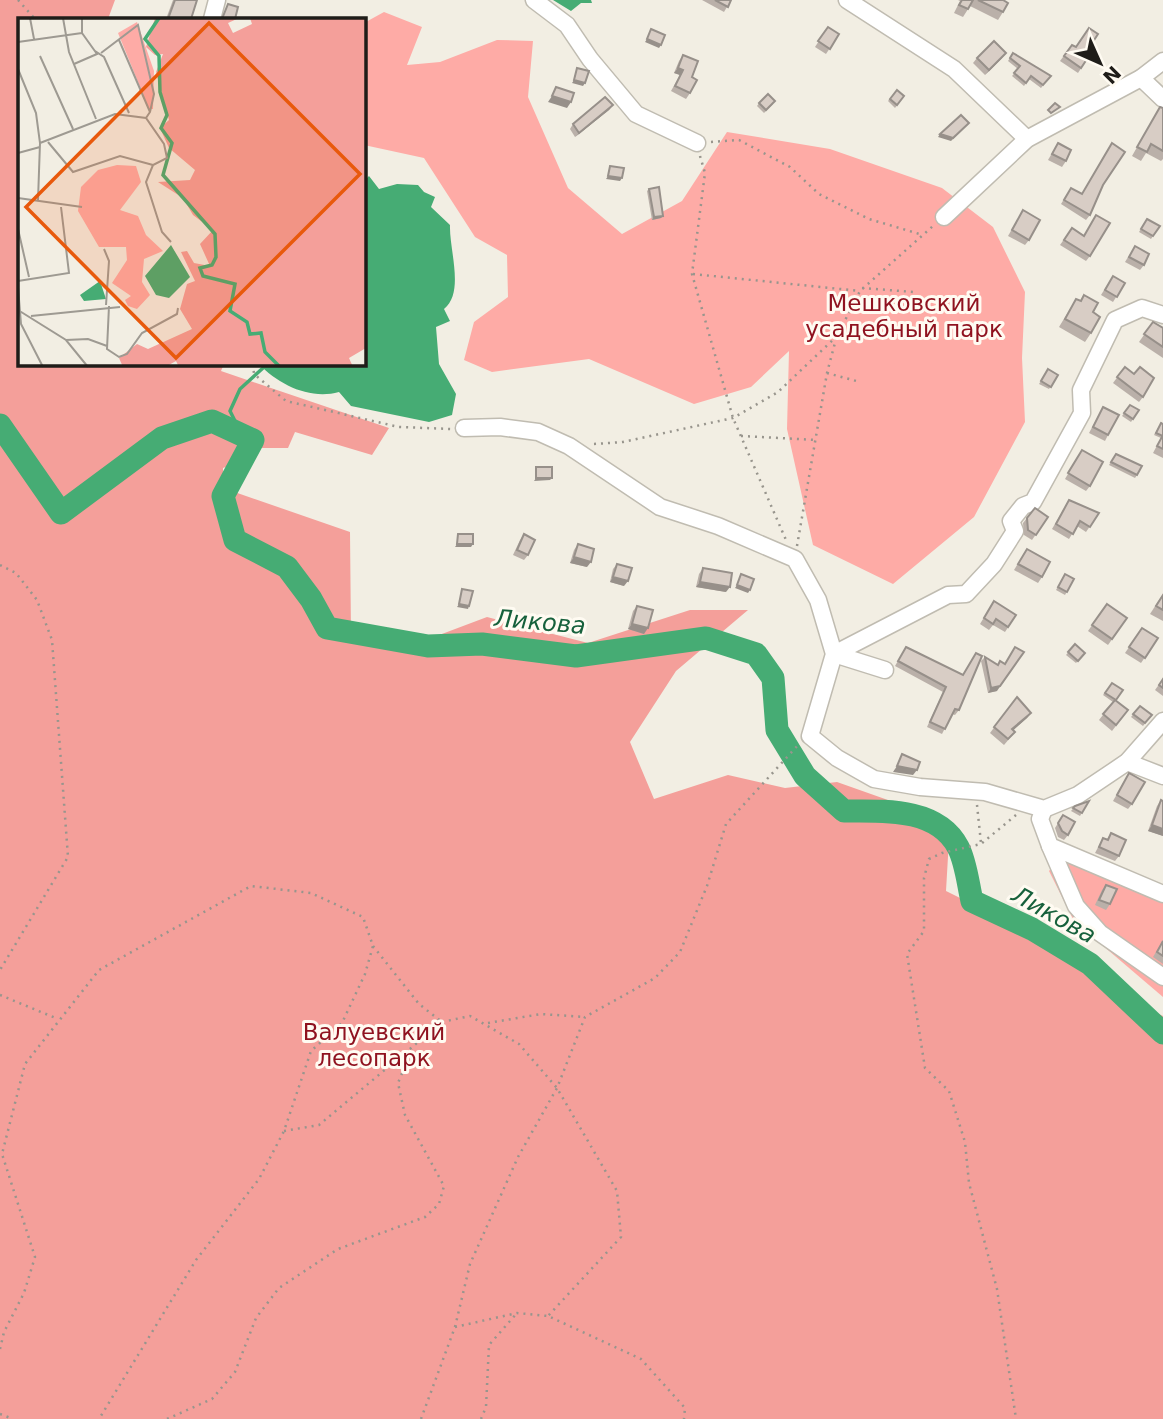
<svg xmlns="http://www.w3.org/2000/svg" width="1163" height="1419" viewBox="0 0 1163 1419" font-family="'DejaVu Sans',sans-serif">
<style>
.green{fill:#feaba6}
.forest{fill:#f49f9a}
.water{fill:#46ac74}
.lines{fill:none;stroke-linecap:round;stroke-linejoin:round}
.stream{stroke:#46ac74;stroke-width:3.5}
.river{stroke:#46ac74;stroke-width:23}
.minor-casing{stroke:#c0bcb1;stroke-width:19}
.path{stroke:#98958d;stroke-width:2.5;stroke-dasharray:2 5;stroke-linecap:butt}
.minor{stroke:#fff;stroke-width:16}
.wall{fill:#bab0a9}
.shaded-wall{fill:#97908a}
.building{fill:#d8cdc5;stroke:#97908a;stroke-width:2}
.labels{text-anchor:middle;stroke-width:6;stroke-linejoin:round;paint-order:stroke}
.park-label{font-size:23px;fill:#8f121f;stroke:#fffbf2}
.water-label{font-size:24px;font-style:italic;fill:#17613c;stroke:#fffbf2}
.inset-river{fill:none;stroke:#46ac74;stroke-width:3.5}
.inset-road{fill:none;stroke:#9e9a92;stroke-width:2}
.view{fill:#e8590c;fill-opacity:0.15;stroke:#e8590c;stroke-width:3.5}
.inset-edge{fill:none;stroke:#1f1d19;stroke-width:3.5}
</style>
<rect width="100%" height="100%" fill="#f2eee3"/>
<!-- green -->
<g class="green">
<path d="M 384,12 L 422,27 L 407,65 L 440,62 L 497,40 L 533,41 L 528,97 L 568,188 L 622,234 L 682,201 L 727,132 L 830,149 L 942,188 L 993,227 L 1025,292 L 1022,358 L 1025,422 L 974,517 L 893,584 L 813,545 L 787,429 L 789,351 L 751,387 L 694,404 L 589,359 L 492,372 L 464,360 L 474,322 L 508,297 L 507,255 L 475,237 L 424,158 L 364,145 L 364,23 Z"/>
<path d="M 1064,854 L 1163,895 L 1163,997 L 1074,921 L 1049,871 Z"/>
</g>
<!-- forest -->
<path class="forest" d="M 0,0 L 115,0 L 108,19 L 19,19 L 19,364 L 224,364 L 221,371 L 389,428 L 372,455 L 295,432 L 288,448 L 260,448 L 252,458 L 223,468 L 223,488 L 350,532 L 351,637 L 410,646 L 487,617 L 588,643 L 690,610 L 748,610 L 676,671 L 630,742 L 654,799 L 728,775 L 785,788 L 837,782 L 950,822 L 946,891 L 1053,944 L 1122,998 L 1163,1016 L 1163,1419 L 0,1419 Z"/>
<!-- water -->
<g class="water">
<path d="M 553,0 L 591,0 L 592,3 L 581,3 L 571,11 Z"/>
<path d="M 369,176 L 379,189 L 397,184 L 418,185 L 424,192 L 435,197 L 431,207 L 450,225 C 449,250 465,292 444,309 L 450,321 L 436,327 L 439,364 L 456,394 L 452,415 L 429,422 L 351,406 L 339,392 C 310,400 279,385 259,364 L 364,364 L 364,181 Z"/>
</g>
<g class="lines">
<!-- stream -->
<path class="stream" d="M 241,433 L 230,411 L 240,389 L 263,368"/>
<!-- river -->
<path class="river" d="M 0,425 L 61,513 L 162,438 L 212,421 L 253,440 L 223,496 L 235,540 L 287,567 L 311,599 L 327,628 L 428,646 L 482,644 L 576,656 L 706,638 L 756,654 L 773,678 L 777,730 L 805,776 L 844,811 C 883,811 937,807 958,847 C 966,862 968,884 972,901 L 1032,929 L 1090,964 L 1163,1033"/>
<defs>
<g id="minor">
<path d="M 534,0 L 567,25 L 590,59 L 636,114 L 697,143"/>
<path d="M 847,0 L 954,69 L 1027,139"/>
<path d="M 212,19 L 217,0"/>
<path d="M 1141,78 L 1163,99"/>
<path d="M 944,217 L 1027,139 L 1141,78 L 1163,61"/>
<path d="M 464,428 L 500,427 L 538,432 L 569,446 L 660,507 L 718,526 L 795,559 L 818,600 L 834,654 L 810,736 L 837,758 L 874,779 L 920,787 L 985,792 L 1044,809 L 1078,795 L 1127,762 L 1163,721"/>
<path d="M 834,654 L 948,595 L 966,594 L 994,564 L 1015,531 L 1011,521 L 1023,506 L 1033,502 L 1082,413 L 1081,390 L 1115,320 L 1142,308 L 1163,315"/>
<path d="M 834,654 L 885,670"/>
<path d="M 1127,762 L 1163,776"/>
<path d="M 1044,809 L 1040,819 L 1050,846 L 1163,894"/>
<path d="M 1050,846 L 1076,906 L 1100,933 L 1163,977"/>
</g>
</defs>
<!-- minor casing -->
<use href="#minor" class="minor-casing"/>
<!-- path -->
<g class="path">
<path d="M 18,0 L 35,19"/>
<path d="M 711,142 L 739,140 L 790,167 L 819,194 L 869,219 L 923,235"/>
<path d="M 700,156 L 705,173 L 692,274 L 733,418 L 786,540"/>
<path d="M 693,274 L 860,291"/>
<path d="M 862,288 L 914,292"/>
<path d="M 253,364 L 254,374 L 286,401 L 399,427 L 451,429"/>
<path d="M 827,373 L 860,382"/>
<path d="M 741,436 L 817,440"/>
<path d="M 594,444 L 623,442 L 733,418 L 778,392 L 837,336 L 860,291 L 933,226"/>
<path d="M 797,546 L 827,373 L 836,339"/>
<path d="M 0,565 L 16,573 L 37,600 L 52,640 L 68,857 L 0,970"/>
<path d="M 977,805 L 981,843"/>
<path d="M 1016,815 L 981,844 L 942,853 L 929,859 L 924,878 L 924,931 L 907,954 L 925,1068 L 949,1091 L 965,1142 L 969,1183 L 997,1289 L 1016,1419"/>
<path d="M 373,946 L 419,1004 L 442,1022"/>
<path d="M 0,995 L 58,1019"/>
<path d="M 488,1023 L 541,1014 L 585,1017"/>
<path d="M 284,1131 L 319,1125 L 442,1022 L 470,1016 L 519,1044 L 557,1088 L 617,1191 L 621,1237 L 548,1316"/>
<path d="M 455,1327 L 517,1313 L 548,1316 L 641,1359 L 685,1408 L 684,1419"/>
<path d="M 0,1349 L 4,1332 L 24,1293 L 35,1257 L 2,1154 L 25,1064 L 99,970 L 251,886 L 311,893 L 363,917 L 373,946 L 365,974 L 342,1023 L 311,1051 L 284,1131 L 259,1179 L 196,1260 L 99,1419"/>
<path d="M 0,1414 L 13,1419"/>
<path d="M 167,1419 L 212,1399 L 235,1372 L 256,1318 L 279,1288 L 338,1249 L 425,1217 L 439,1204 L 444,1186 L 405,1115 L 398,1083 L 412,1049"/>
<path d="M 421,1419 L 455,1327 L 470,1264 L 518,1157 L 557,1088 L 585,1017 L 655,978 L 680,952 L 707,886 L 726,824 L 799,744"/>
<path d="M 481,1419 L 486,1407 L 489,1345 L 517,1313"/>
</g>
<!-- minor -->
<use href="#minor" class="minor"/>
</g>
<!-- wall -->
<g class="wall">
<path d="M 173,0 L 197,0 L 191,19 L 166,19 Z"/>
<path d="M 702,0 L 731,0 L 724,12 Z"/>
<path d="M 958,0 L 1003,0 L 1003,12 L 998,20 L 970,6 L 963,17 L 954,13 L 960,1 Z"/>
<path d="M 828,27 L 839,34 L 826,54 L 815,47 Z"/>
<path d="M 1072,45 L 1089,56 L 1078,73 L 1060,61 Z"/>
<path d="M 1013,53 L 1051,76 L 1041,88 L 1029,79 L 1024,86 L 1012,76 L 1018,69 L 1008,61 Z"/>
<path d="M 683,55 L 690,93 L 686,99 L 671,91 L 680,75 L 674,73 L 679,61 Z"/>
<path d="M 977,58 L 1002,58 L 985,75 L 973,63 Z"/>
<path d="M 897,90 L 904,96 L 895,108 L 888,101 Z"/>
<path d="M 759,103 L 773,104 L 764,113 L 757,106 Z"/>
<path d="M 613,105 L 609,110 L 575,137 L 570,129 L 573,124 Z"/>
<path d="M 1160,107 L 1163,108 L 1163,159 L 1161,161 L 1146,153 L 1141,161 L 1132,156 Z"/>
<path d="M 1058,143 L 1066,161 L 1062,167 L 1048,160 Z"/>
<path d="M 1103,185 L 1090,215 L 1086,220 L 1061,204 L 1071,188 L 1081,194 Z"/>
<path d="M 649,189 L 663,216 L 661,218 L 652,220 L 647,191 Z"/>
<path d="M 1023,210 L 1029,240 L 1025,245 L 1008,236 Z"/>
<path d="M 1147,219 L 1160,226 L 1151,239 L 1139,232 Z"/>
<path d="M 1072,228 L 1090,256 L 1086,261 L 1060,245 Z"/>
<path d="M 1135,246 L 1144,265 L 1140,270 L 1125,262 Z"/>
<path d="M 1113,276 L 1125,283 L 1113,302 L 1101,295 Z"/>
<path d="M 1084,295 L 1093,312 L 1091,333 L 1085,342 L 1059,327 L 1076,299 L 1080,301 Z"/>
<path d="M 1153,322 L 1163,328 L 1163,358 L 1139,342 Z"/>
<path d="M 1125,367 L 1143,397 L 1139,402 L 1113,383 Z"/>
<path d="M 1048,369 L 1058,375 L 1049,389 L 1039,384 Z"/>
<path d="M 1130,405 L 1139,410 L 1131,422 L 1122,416 Z"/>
<path d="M 1103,407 L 1108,435 L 1105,441 L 1089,433 Z"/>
<path d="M 1161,423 L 1163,424 L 1163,458 L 1153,453 L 1161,438 L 1154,435 Z"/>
<path d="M 1082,450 L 1090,486 L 1086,491 L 1065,479 Z"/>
<path d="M 1116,454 L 1137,475 L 1135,478 L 1109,465 Z"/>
<path d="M 1069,500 L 1099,513 L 1086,532 L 1077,526 L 1069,539 L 1052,529 Z"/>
<path d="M 1048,517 L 1032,540 L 1024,535 L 1023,523 L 1027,518 Z"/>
<path d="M 524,534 L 528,555 L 524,560 L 513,555 L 520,540 Z"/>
<path d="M 578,544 L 587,567 L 570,563 L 574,550 Z"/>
<path d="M 1027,549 L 1042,577 L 1038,583 L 1014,570 Z"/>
<path d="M 617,564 L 624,586 L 610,582 L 613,569 Z"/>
<path d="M 703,568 L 726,592 L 696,587 L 699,574 Z"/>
<path d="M 1065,574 L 1074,579 L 1065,595 L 1056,590 Z"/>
<path d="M 1163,594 L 1163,621 L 1150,614 Z"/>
<path d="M 994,601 L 1016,615 L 1005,632 L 993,625 L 989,630 L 980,624 Z"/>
<path d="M 1107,604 L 1127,618 L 1108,645 L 1088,631 Z"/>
<path d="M 637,606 L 644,634 L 628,629 L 633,611 Z"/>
<path d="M 1142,628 L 1158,638 L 1141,663 L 1125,653 Z"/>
<path d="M 1075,644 L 1085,653 L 1076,663 L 1066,655 Z"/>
<path d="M 906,647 L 963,675 L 959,710 L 955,715 L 952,714 L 942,734 L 927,727 L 943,692 L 895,666 Z"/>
<path d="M 985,657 L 997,691 L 988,693 L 981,661 Z"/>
<path d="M 1163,679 L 1163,696 L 1155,690 Z"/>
<path d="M 1112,683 L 1116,700 L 1128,710 L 1112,731 L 1099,720 L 1113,702 L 1103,695 Z"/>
<path d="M 1017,697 L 1031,713 L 1027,718 L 1013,730 L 1015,732 L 1004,745 L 990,733 Z"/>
<path d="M 1140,706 L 1152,715 L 1143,726 L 1131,717 Z"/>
<path d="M 1129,773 L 1132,804 L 1128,809 L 1113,801 Z"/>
<path d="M 1161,800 L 1163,836 L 1148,831 L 1157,806 Z"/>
<path d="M 1089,801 L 1080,816 L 1071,811 L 1075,806 Z"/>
<path d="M 1063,815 L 1068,835 L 1064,840 L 1058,837 L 1055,828 Z"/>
<path d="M 1111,833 L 1119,856 L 1115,861 L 1095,853 L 1103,838 L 1107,839 Z"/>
<path d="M 1106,885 L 1110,904 L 1106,910 L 1095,905 L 1102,890 Z"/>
<path d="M 1163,941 L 1163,964 L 1153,957 L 1159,947 Z"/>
</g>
<!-- shaded-wall -->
<g class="shaded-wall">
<path d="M 647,39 L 661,45 L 659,48 L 645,42 Z"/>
<path d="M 1006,53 L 1002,58 L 985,75 L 989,70 Z"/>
<path d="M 678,68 L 683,70 L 680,75 L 674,73 Z"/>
<path d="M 574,80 L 585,83 L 583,86 L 572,83 Z"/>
<path d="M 552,96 L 571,102 L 567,108 L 548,102 Z"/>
<path d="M 613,105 L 609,110 L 575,137 L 579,133 Z"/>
<path d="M 969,123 L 951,141 L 938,137 L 940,134 Z"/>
<path d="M 608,176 L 622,178 L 620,181 L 606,179 Z"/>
<path d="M 663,216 L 661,218 L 652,220 L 654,217 Z"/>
<path d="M 536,478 L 552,478 L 550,480 L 534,481 Z"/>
<path d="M 457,544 L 473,544 L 471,547 L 455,547 Z"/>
<path d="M 574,557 L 591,562 L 587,567 L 570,563 Z"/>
<path d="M 613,577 L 628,581 L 624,586 L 610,582 Z"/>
<path d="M 700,582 L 730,587 L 726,592 L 696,587 Z"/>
<path d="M 737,585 L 750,590 L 748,593 L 735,588 Z"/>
<path d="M 459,604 L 469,606 L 468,609 L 457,607 Z"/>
<path d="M 632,624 L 648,628 L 644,634 L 628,629 Z"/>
<path d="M 1024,652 L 997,691 L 988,693 L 991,688 Z"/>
<path d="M 1031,713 L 1027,718 L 1008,735 L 1012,729 Z"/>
<path d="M 897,766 L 917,770 L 913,775 L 893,772 Z"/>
<path d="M 1152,825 L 1163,829 L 1163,836 L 1148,831 Z"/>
</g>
<!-- building -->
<g class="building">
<path d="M 175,0 L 197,0 L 191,19 L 168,19 Z"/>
<path d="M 715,0 L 731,0 L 728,7 Z"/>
<path d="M 962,0 L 973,0 L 968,9 L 959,5 Z"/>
<path d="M 978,0 L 1003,0 L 1008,3 L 1003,12 Z"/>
<path d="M 228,4 L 238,7 L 235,19 L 222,19 Z"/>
<path d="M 828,27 L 839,34 L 830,49 L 818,41 Z"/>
<path d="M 1089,28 L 1098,34 L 1085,54 L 1089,56 L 1081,68 L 1064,56 L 1072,45 L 1076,47 Z"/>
<path d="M 651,29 L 665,35 L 661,45 L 647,39 Z"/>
<path d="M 994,41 L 1006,53 L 989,70 L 977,58 Z"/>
<path d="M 1013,53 L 1051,76 L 1043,85 L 1031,76 L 1026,83 L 1014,73 L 1020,66 L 1010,58 Z"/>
<path d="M 683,55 L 698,61 L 692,77 L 697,80 L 690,93 L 675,86 L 683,70 L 678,68 Z"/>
<path d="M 577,68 L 589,71 L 585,83 L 574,80 Z"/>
<path d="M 556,87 L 574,93 L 571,102 L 552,96 Z"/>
<path d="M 897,90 L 904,96 L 897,105 L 890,99 Z"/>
<path d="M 768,94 L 775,101 L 766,110 L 759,103 Z"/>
<path d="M 605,97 L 613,105 L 579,133 L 573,124 Z"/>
<path d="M 1055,103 L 1060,107 L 1051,113 L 1048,110 Z"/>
<path d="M 1160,107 L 1163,108 L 1163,151 L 1151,144 L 1147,152 L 1137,147 Z"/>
<path d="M 961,115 L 969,123 L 953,138 L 940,134 Z"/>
<path d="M 1058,143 L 1071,150 L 1066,161 L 1052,154 Z"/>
<path d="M 1112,143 L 1125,152 L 1103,185 L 1090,215 L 1064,200 L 1071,188 L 1082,194 Z"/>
<path d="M 610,166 L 624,168 L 622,178 L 608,176 Z"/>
<path d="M 659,187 L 663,216 L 654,217 L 649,189 Z"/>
<path d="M 1023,210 L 1040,220 L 1029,240 L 1012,230 Z"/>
<path d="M 1096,215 L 1110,223 L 1090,256 L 1064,240 L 1072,228 L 1084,236 Z"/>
<path d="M 1147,219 L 1160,226 L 1153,236 L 1141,229 Z"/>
<path d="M 1135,246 L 1149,254 L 1144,265 L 1129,257 Z"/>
<path d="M 1113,276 L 1125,283 L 1117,297 L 1105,290 Z"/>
<path d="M 1084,295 L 1098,303 L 1093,312 L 1100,317 L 1091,333 L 1065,319 L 1076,299 L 1081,301 Z"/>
<path d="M 1153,322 L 1163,328 L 1163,347 L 1144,334 Z"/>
<path d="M 1125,367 L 1134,374 L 1140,367 L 1154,378 L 1143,397 L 1117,377 Z"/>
<path d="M 1048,369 L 1058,375 L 1051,387 L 1041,381 Z"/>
<path d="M 1130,405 L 1139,410 L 1133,419 L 1124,413 Z"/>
<path d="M 1103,407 L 1119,415 L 1108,435 L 1093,427 Z"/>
<path d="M 1161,423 L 1163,424 L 1163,436 L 1156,433 Z"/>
<path d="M 1163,435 L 1163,449 L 1157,446 Z"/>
<path d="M 1082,450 L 1103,462 L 1090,486 L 1068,473 Z"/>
<path d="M 1116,454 L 1142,466 L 1137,475 L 1111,462 Z"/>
<rect x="536" y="467" width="16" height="11"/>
<path d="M 1069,500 L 1099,513 L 1090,527 L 1080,521 L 1073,534 L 1056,524 Z"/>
<path d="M 1035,508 L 1048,517 L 1036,535 L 1028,530 L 1027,518 Z"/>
<path d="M 458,534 L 473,534 L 473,544 L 457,544 Z"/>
<path d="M 524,534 L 535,540 L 528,555 L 517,550 Z"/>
<path d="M 578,544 L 594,549 L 591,562 L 574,557 Z"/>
<path d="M 1027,549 L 1050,562 L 1042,577 L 1018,564 Z"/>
<path d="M 617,564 L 632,568 L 628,581 L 613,577 Z"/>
<path d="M 703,568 L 732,573 L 730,587 L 700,582 Z"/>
<path d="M 741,574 L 754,579 L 750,590 L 737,585 Z"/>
<path d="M 1065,574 L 1074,579 L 1067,592 L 1058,587 Z"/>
<path d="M 462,589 L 473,591 L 469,606 L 459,604 Z"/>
<path d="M 1163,595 L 1163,610 L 1156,606 Z"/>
<path d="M 994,601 L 1016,615 L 1008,627 L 996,619 L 993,624 L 984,618 Z"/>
<path d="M 1107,604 L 1127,618 L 1112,639 L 1092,625 Z"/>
<path d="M 637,606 L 653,610 L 648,628 L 632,624 Z"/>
<path d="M 1142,628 L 1158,638 L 1145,658 L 1129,647 Z"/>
<path d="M 1075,644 L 1085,653 L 1078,661 L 1068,652 Z"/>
<path d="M 906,647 L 963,675 L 976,653 L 982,656 L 959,710 L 955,709 L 945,729 L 930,722 L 946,687 L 898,661 Z"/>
<path d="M 1015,647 L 1024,652 L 1000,686 L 991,688 L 985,657 L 998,665 L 1000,661 L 1005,664 Z"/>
<path d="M 1163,679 L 1163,688 L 1159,685 Z"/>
<path d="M 1112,683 L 1123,690 L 1116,700 L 1105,693 Z"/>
<path d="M 1017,697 L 1031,713 L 1012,729 L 1015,732 L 1008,739 L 994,727 Z"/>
<path d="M 1115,700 L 1128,710 L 1116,725 L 1103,714 Z"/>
<path d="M 1140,706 L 1152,715 L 1145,723 L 1133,714 Z"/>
<path d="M 902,754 L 920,762 L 917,770 L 897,766 Z"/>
<path d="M 1129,773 L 1145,782 L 1132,804 L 1117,795 Z"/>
<path d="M 1161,800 L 1163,801 L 1163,829 L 1152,825 Z"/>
<path d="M 1089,801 L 1082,813 L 1073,808 L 1075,806 Z"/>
<path d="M 1063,815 L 1075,822 L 1068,835 L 1062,831 L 1058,823 Z"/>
<path d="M 1111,833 L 1126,840 L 1119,856 L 1099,847 L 1103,838 L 1108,840 Z"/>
<path d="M 1106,885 L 1117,889 L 1110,904 L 1099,900 Z"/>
<path d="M 1163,941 L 1163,956 L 1157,952 Z"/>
</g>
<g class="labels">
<!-- park labels -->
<g class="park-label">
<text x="904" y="311">Мешковский<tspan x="904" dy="26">усадебный парк</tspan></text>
<text x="374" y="1040">Валуевский<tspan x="374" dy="26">лесопарк</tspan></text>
</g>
<!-- water labels -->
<g class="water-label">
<text transform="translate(540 622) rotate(5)" y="8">Ликова</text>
<text transform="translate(1054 915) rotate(29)" y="8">Ликова</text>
</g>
</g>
<!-- overview -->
<g transform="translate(18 18)">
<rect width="348" height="348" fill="#f2eee3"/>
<path d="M 119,4 L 136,53 L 135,91 L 131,91 L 100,15 ZM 99,147 L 118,148 L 123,164 L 102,192 L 120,198 L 128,217 L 145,233 L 126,241 L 124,264 L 132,277 L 119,291 L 110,288 L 107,282 L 113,278 L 94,265 L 109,242 L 108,229 L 81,229 L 60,193 L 63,169 L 80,152 Z" fill="#feaba6"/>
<path d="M 137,0 L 221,0 L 210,5 L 215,15 L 234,6 L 232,0 L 348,0 L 348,330 L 331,340 L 335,349 L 161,349 L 158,343 L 149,348 L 105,349 L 101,340 L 119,326 L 130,331 L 174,311 L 162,291 L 169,266 L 177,263 L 163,234 L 169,233 L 176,245 L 192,248 L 182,226 L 195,212 L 175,197 L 165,180 L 140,164 L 172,162 L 177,152 L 151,130 L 142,110 L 151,102 L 138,54 L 145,36 L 137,37 L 128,29 Z" fill="#f49f9a"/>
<path d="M 153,227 L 172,259 L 151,280 L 138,277 L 127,258 ZM 82,263 L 88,281 L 66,283 L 62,277 Z" fill="#46ac74"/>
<path class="inset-river" d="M 141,0 L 127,21 L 141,38 L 142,74 L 149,97 L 143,110 L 154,125 L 145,157 L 197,216 L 198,239 L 194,247 L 182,250 L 185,258 L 217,266 L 212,293 L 229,304 L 232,316 L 243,315 L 247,334 L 262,349"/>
<path class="inset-road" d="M 12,0 L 16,21M 45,0 L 51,34 L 78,101M 101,22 L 132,94 L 128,100M 0,24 L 64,15M 77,33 L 86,39 L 111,95M 83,35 L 120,7 L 136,76 L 132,94M 22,38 L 55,111M 56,46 L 79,36 L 64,15 L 64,0M 0,51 L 18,95 L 22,125 L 20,182M 30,124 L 55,154 L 102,138 L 135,147M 22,125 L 97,96 L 128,100 L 146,126 L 149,140 L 135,147 L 128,164 L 144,214 L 153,224M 0,135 L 22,129M 0,180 L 64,189M 0,211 L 11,259M 86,231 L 91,243 L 88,287M 0,263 L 51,255 L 43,189M 0,269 L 3,306 L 25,349M 91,288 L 89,331 L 101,339 L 109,336 L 124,315 L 159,296 L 160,290M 0,292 L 48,322 L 70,349M 13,298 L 102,289M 48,322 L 70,321 L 89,328"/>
<path class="view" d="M 191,5 L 342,156 L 158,340 L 8,189 Z"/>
<rect width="348" height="348" class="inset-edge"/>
</g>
<!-- north arrow -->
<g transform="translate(1100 63) rotate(135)" stroke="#fffbf2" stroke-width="5" paint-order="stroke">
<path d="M0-5L12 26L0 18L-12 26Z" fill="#1f1d19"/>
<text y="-10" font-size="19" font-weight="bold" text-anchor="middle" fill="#1f1d19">N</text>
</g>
</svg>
